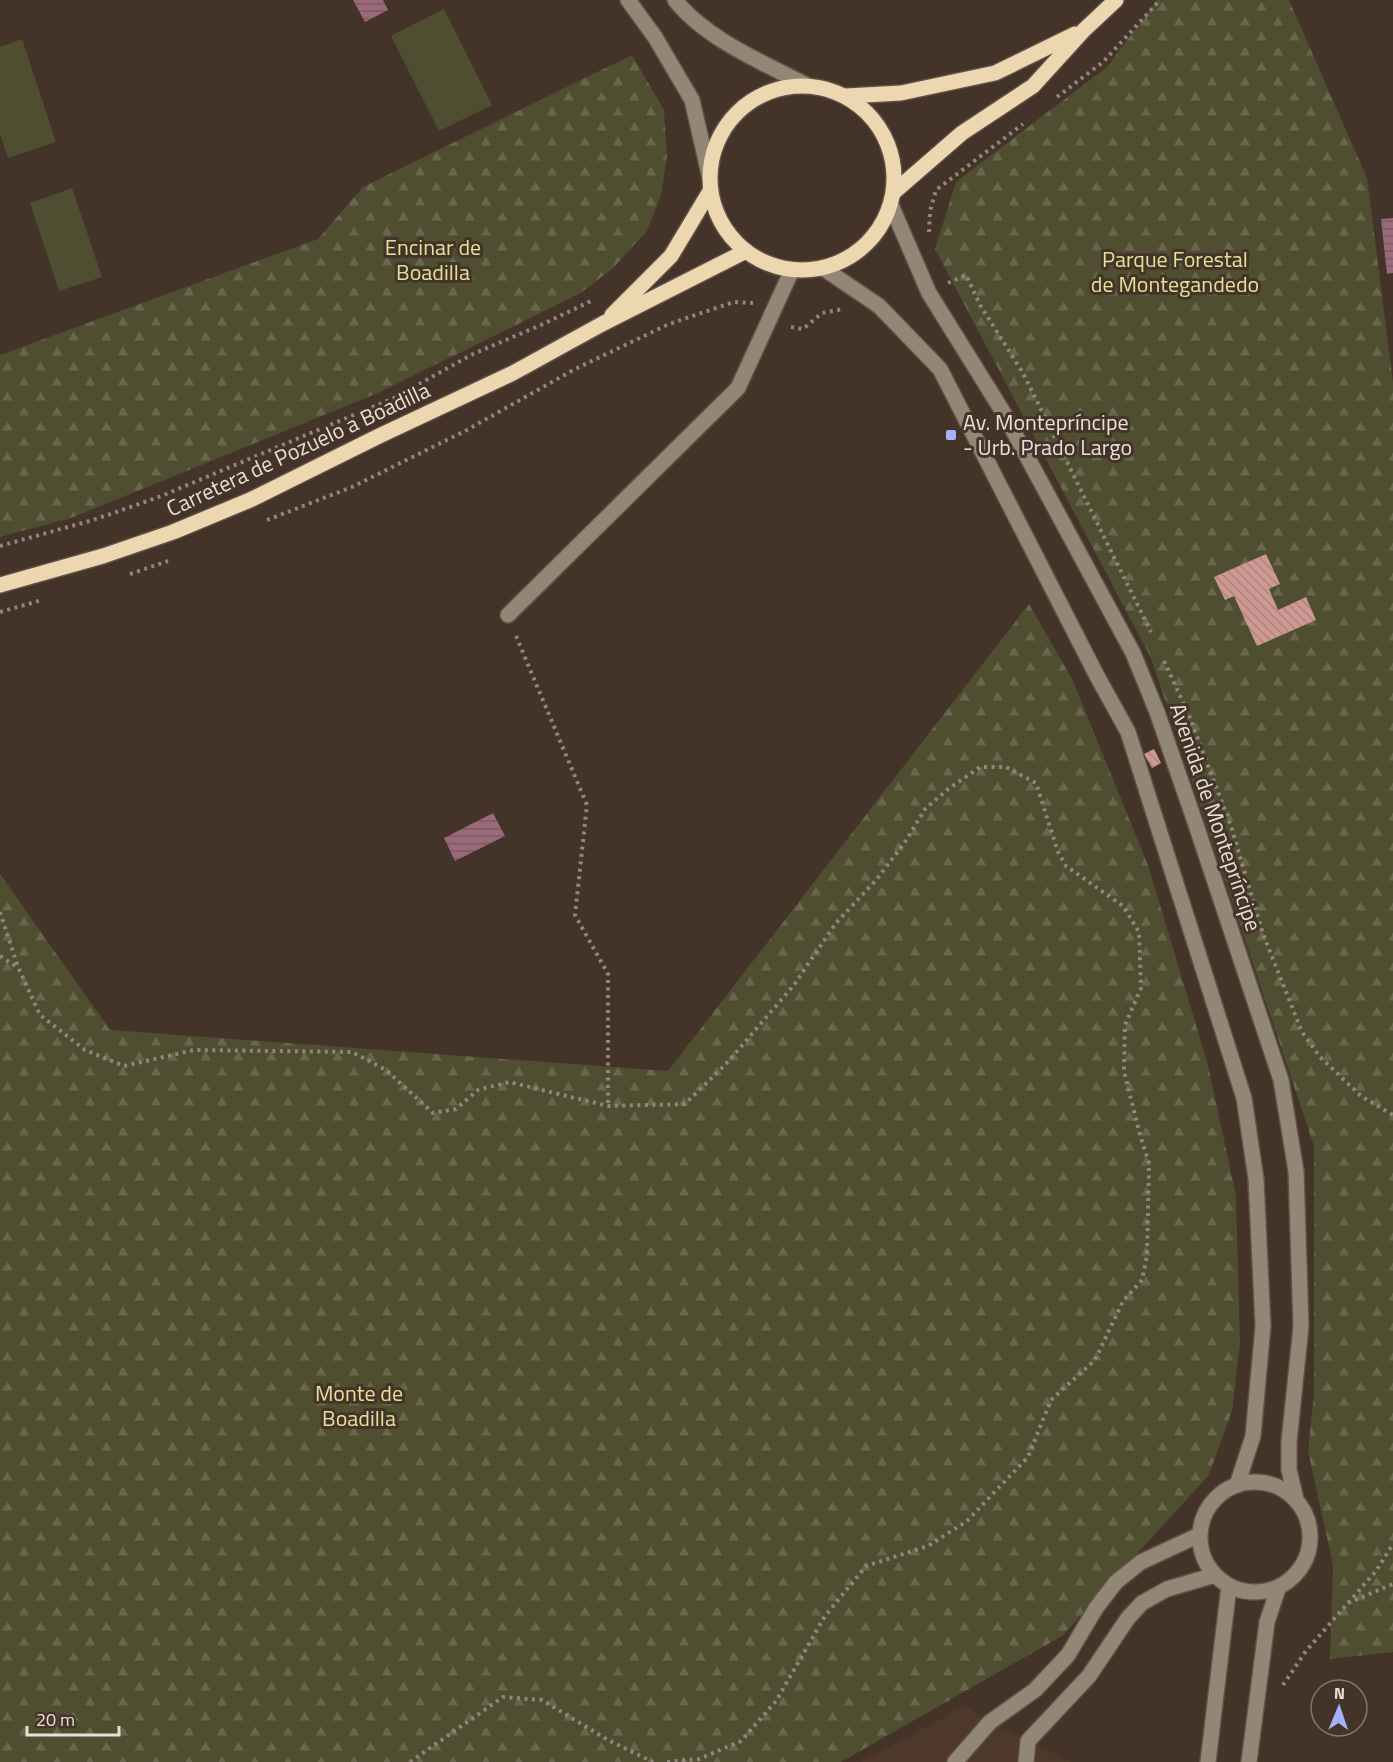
<svg xmlns="http://www.w3.org/2000/svg" width="1393" height="1762" viewBox="0 0 1393 1762" font-family="'Titillium Web',sans-serif">
<style>
.built{fill:#4e3829}
.forest{fill:url(#forest-firs)}
.pitch{fill:#4f4e30}
.water{fill:url(#water-rules)}
.building{fill:url(#building-back-hatch)}
.lines{fill:none;stroke-linecap:round;stroke-linejoin:round}
.minor-casing{stroke:#5f4f45;stroke-width:18}
.major-casing{stroke:#5f4f45;stroke-width:18}
.path{stroke:#93857d;stroke-width:4;stroke-dasharray:3 4.5;stroke-linecap:butt}
.minor{stroke:#928775;stroke-width:15}
.major{stroke:#edd7b0;stroke-width:15}
.poi-dot{fill:#a6b1fc;stroke:#443329;stroke-width:2}
.labels{text-anchor:middle;stroke-width:6;stroke-linejoin:round;paint-order:stroke}
.park-label{font-size:22px;fill:#e2e296;stroke:#443329}
.poi-label{font-size:22px;fill:#eadfd8;stroke:#443329;text-anchor:start}
.street-label{font-size:22px;fill:#eadfd8;stroke:#443329}
</style>
<defs>
<pattern id="forest-firs" width="22" height="20" patternUnits="userSpaceOnUse" patternTransform="scale(1.5)"><rect width="22" height="20" fill="#4f4e30"/><path d="M5 1l3.5 6h-7zM16 11l3.5 6h-7z" fill="#68674d"/></pattern>
<pattern id="water-rules" width="6" height="5" patternUnits="userSpaceOnUse" patternTransform="scale(1.5)"><rect width="6" height="5" fill="#9b6a7a"/><path d="M0 2.5h6" fill="none" stroke="#795a63"/></pattern>
<pattern id="building-back-hatch" width="6" height="6" patternUnits="userSpaceOnUse" patternTransform="scale(1.5)"><rect width="6" height="6" fill="#cf9993"/><path d="M-1 5l2 2M0 0l6 6M5-1l2 2" fill="none" stroke="#ad847e"/></pattern>
</defs>
<rect width="100%" height="100%" fill="#443329"/>
<!-- built -->
<path class="built" d="M 965,1706 L 990,1722 L 1072,1762 L 861,1762 Z"/>
<!-- forest -->
<g class="forest">
<path d="M 1157,0 L 1289,0 L 1367,178 L 1393,382 L 1393,1652 L 1330,1659 L 1333,1565 L 1308,1451 L 1314,1394 L 1314,1146 L 1151,658 L 935,249 L 956,182 L 1107,67 Z"/>
<path d="M 632,55 L 664,110 L 667,156 L 661,195 L 647,231 L 613,268 L 581,293 L 378,393 L 71,518 L 0,537 L 0,355 L 318,239 L 363,187 Z"/>
<path d="M 1029,604 L 1072,679 L 1148,865 L 1208,1065 L 1236,1196 L 1240,1344 L 1232,1411 L 1209,1475 L 1062,1636 L 841,1762 L 0,1762 L 0,874 L 110,1030 L 668,1071 Z"/>
</g>
<!-- pitch -->
<g class="pitch">
<path d="M 444,9 L 492,105 L 439,131 L 391,36 Z"/>
<path d="M 22,39 L 56,142 L 8,158 L 0,134 L 0,47 Z"/>
<path d="M 72,188 L 102,277 L 59,291 L 30,203 Z"/>
</g>
<!-- water -->
<g class="water">
<path d="M 353,0 L 383,0 L 388,10 L 365,22 Z"/>
<path d="M 1393,218 L 1393,273 L 1387,274 L 1381,219 Z"/>
<path d="M 493,813 L 505,836 L 455,861 L 444,838 Z"/>
</g>
<!-- building -->
<g class="building">
<path d="M 1266,554 L 1280,584 L 1269,589 L 1278,610 L 1306,597 L 1316,620 L 1257,646 L 1234,596 L 1225,600 L 1214,577 Z"/>
<path d="M 1154,749 L 1161,763 L 1152,768 L 1144,754 Z"/>
</g>
<g class="lines">
<defs>
<g id="minor">
<path d="M 628,0 L 655,37 L 692,100 L 709,174"/>
<path d="M 675,0 C 706,39 762,62 806,85"/>
<path d="M 891,205 L 929,293 L 1003,412 L 1133,653 L 1157,712 L 1195,822 L 1281,1080 L 1296,1171 L 1301,1326 L 1289,1442 L 1289,1470 L 1296,1499"/>
<path d="M 823,268 L 879,306 L 940,369 L 1097,676 L 1128,732 L 1244,1098 L 1256,1179 L 1263,1326 L 1253,1436 L 1237,1485"/>
<path d="M 508,615 L 738,388 L 792,270"/>
<circle cx="1255" cy="1537" r="55"/>
<path d="M 955,1762 L 990,1722 L 1035,1690 L 1068,1655 L 1096,1608 L 1116,1582 L 1141,1562 L 1199,1535"/>
<path d="M 1026,1762 L 1028,1741 L 1089,1676 L 1128,1618 L 1142,1603 L 1167,1589 L 1215,1575"/>
<path d="M 1208,1762 L 1229,1586"/>
<path d="M 1249,1762 L 1267,1622 L 1278,1589"/>
</g>
<g id="major">
<circle cx="802" cy="178" r="92"/>
<path d="M 846,96 L 901,93 L 995,73 L 1075,34"/>
<path d="M 894,192 L 962,133 L 1033,86 L 1084,30 L 1116,0"/>
<path d="M 612,315 L 671,256 L 710,191"/>
<path d="M 0,585 L 103,556 L 173,532 L 250,500 L 379,436 L 513,373 L 602,324 L 746,251"/>
</g>
</defs>
<!-- minor casing -->
<use href="#minor" class="minor-casing"/>
<!-- major casing -->
<use href="#major" class="major-casing"/>
<!-- path -->
<g class="path">
<path d="M 1057,97 L 1103,62 L 1160,0"/>
<path d="M 929,232 L 930,211 L 936,190 L 1023,124"/>
<path d="M 948,283 L 966,275 L 980,305 L 1023,373 L 1151,632"/>
<path d="M 791,327 L 803,329 L 822,313 L 843,309"/>
<path d="M 267,520 L 352,487 L 465,431 L 575,369 L 669,324 L 734,302 L 753,303"/>
<path d="M 0,546 L 93,520 L 159,497 L 394,398 L 473,354 L 541,325 L 591,301"/>
<path d="M 130,574 L 168,561"/>
<path d="M 0,612 L 42,600"/>
<path d="M 516,636 L 587,805 L 575,915 L 608,974 L 608,1106"/>
<path d="M 1164,661 L 1188,713 L 1231,826 L 1263,934 L 1302,1032 L 1320,1057 L 1361,1096 L 1393,1115"/>
<path d="M 0,912 L 18,967 L 40,1015 L 85,1050 L 124,1066 L 194,1050 L 352,1052 L 386,1070 L 433,1113 L 456,1109 L 478,1090 L 509,1082 L 608,1106 L 685,1104 L 726,1064 L 794,985 L 836,923 L 877,879 L 905,842 L 925,809 L 947,790 L 980,767 L 1006,767 L 1036,783 L 1058,852 L 1066,866 L 1123,906 L 1139,932 L 1141,988 L 1125,1025 L 1124,1071 L 1140,1135 L 1149,1163 L 1147,1256 L 1142,1280 L 1123,1301 L 1095,1360 L 1051,1400 L 1028,1457 L 967,1521 L 928,1546 L 866,1566 L 825,1616 L 776,1701 L 741,1741 L 699,1759 L 667,1762"/>
<path d="M 0,956 L 17,967"/>
<path d="M 1348,1603 L 1393,1584"/>
<path d="M 1283,1685 L 1306,1651 L 1376,1571 L 1393,1544"/>
<path d="M 410,1762 L 503,1697 L 542,1700 L 608,1740 L 653,1762"/>
</g>
<!-- minor -->
<use href="#minor" class="minor"/>
<!-- major -->
<use href="#major" class="major"/>
</g>
<!-- markers -->
<rect class="poi-dot" x="945" y="429" width="12" height="12" rx="3"/>
<g class="labels">
<!-- park labels -->
<g class="park-label">
<text x="433" y="255">Encinar de<tspan x="433" dy="25">Boadilla</tspan></text>
<text x="1175" y="267">Parque Forestal<tspan x="1175" dy="25">de Montegandedo</tspan></text>
<text x="359" y="1401">Monte de<tspan x="359" dy="25">Boadilla</tspan></text>
</g>
<!-- poi labels -->
<g class="poi-label">
<text x="963" y="430">Av. Montepríncipe<tspan x="963" dy="25">- Urb. Prado Largo</tspan></text>
</g>
<!-- street labels -->
<g class="street-label">
<text transform="translate(298 449) rotate(-25)" y="8">Carretera de Pozuelo a Boadilla</text>
<text transform="translate(1216 817) rotate(71)" y="8">Avenida de Montepríncipe</text>
</g>
</g>
<!-- north arrow -->
<g transform="translate(1339 1708) rotate(2)"><circle r="28" fill="#443329" stroke="#86786f" stroke-width="1.5"/>
<path d="M0-4.5L10 22L0 15L-10 22Z" fill="#a6b1fc"/>
<text y="-9" font-size="16" font-weight="bold" text-anchor="middle" fill="#eadfd8">N</text>
</g>
<!-- scale -->
<path d="M27 1726v9h92v-9" fill="none" stroke="#eadfd8" stroke-width="3"/>
<text x="36" y="1726" font-size="18" fill="#eadfd8" stroke="#443329" stroke-width="4.5" paint-order="stroke">20 m</text>
</svg>
